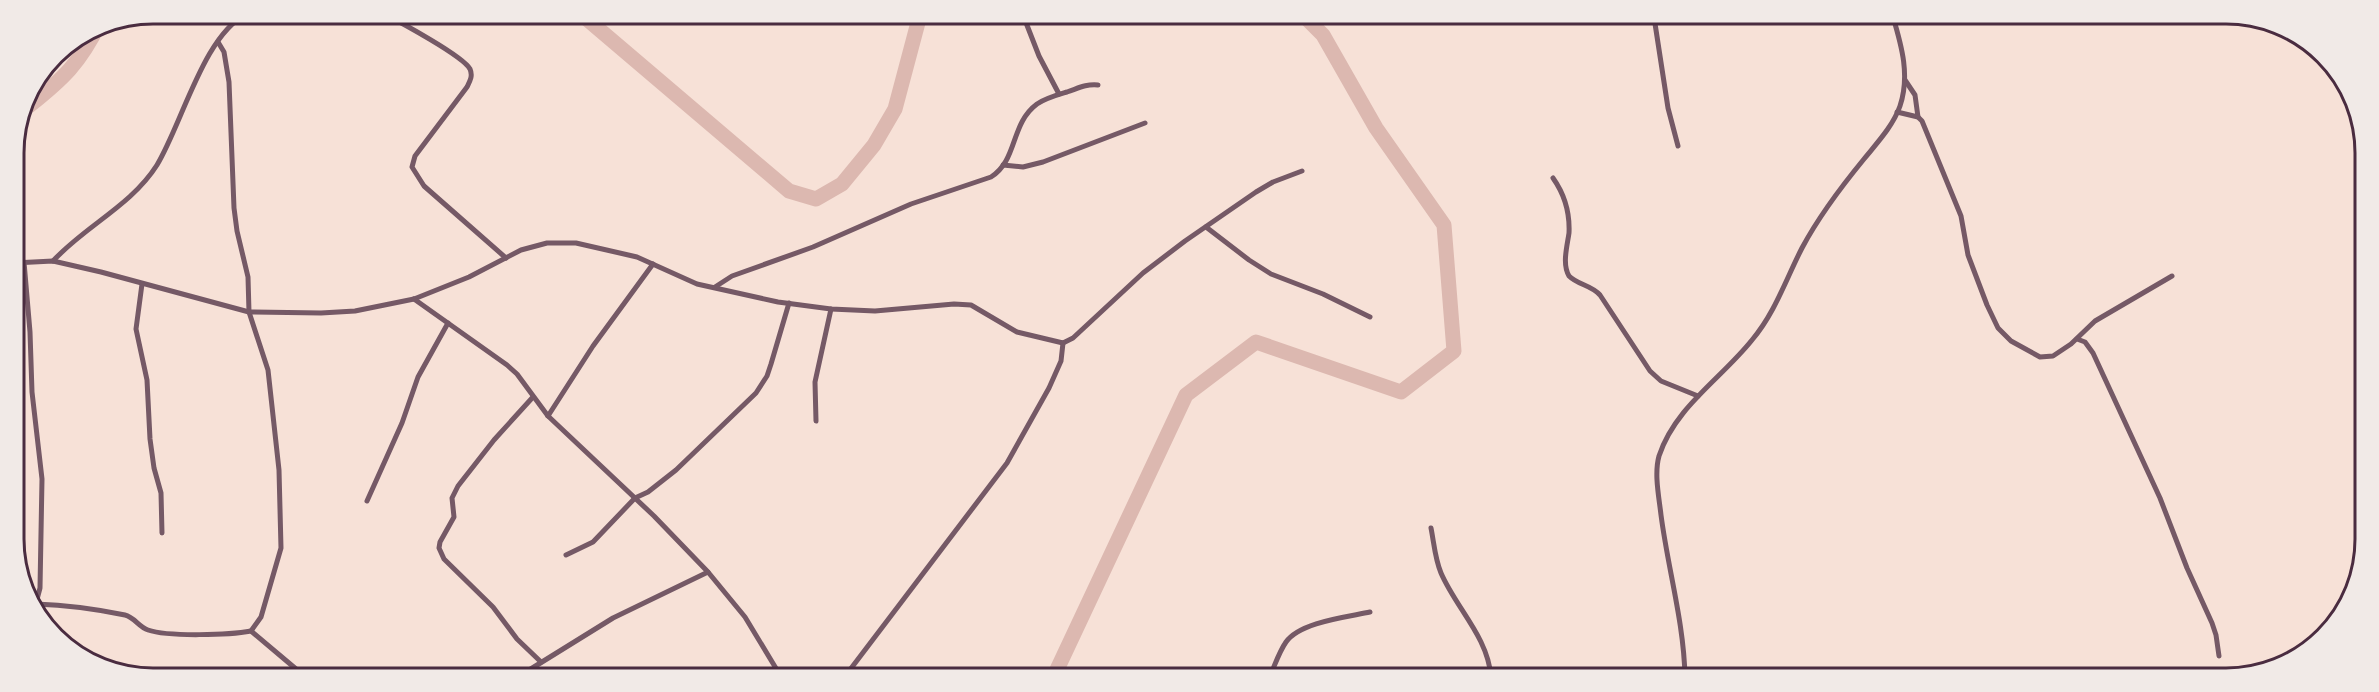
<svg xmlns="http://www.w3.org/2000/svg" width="2379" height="692" viewBox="0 0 2379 692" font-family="Poppins,sans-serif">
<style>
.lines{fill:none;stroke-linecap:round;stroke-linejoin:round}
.river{stroke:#dcb8b0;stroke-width:15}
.minor{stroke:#755966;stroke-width:5}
.rim{fill:none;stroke:#4a2c40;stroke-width:3}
</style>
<rect width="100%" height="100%" fill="#f7e1d7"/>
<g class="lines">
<!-- river -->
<g class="river">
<path d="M 581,14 L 789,191 L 816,199 L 842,184 L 874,145 L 895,109 L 920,15"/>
<path d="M 22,107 L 29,106 C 63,79 80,63 99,24"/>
<path d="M 1054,676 L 1186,395 L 1256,342 L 1401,392 L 1454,351 L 1444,225 L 1376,128 L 1323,35 L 1304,16"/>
</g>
<!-- minor -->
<g class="minor">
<path d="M 384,14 C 400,22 463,56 470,69 C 473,76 470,81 467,87 L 415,156 L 412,167 L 424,186 L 506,258"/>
<path d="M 1023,15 L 1039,56 L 1059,94"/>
<path d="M 1654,17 L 1668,108 L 1678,146"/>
<path d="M 218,42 L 224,52 L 229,82 L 234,208 L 237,231 L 248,277 L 249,312 L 268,370 L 279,470 L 281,548 L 261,617 L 251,631"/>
<path d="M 1905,80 L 1915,95 L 1918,117"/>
<path d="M 1897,112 L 1918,117 L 1922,121 L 1961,216 L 1968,255 L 1987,305 L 1998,328 L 2011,341 L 2040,357 L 2053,356 L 2071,344 L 2095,321 L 2172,276"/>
<path d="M 1003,165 L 1023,167 L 1043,162 L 1145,123"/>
<path d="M 1553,178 C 1565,195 1570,212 1569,233 C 1567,247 1562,264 1569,276 C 1578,285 1591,285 1600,295 L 1650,371 L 1661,381 L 1698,396"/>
<path d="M 1206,227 L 1249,260 L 1271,274 L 1323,294 L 1370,317"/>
<path d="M 53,261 C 85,226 131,206 157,165 C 182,124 204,34 247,14"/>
<path d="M 24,262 L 30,332 L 32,392 L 42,479 L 40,588 L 36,603"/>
<path d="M 14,263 L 53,261 L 101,272 L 249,312 L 321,313 L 355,311 L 414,299 L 469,277 L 521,250 L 547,243 L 576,243 L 637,257 L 697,284 L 778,302 L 831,309 L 875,311 L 954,304 L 971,305 L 1017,332 L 1063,343 L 1073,338 L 1143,273 L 1185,241 L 1256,192 L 1273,182 L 1302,171"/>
<path d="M 142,284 L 136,329 L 147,380 L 150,439 L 154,468 L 161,493 L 162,533"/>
<path d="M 715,287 L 732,276 L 813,247 L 911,204 L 991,177 C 1018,160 1010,124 1037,104 C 1046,98 1057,95 1067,92 C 1079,88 1085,84 1098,85"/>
<path d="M 414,299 L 507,365 L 517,374 L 548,416 L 654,516 L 708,572 L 745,617 L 780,675"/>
<path d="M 2077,339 L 2085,342 L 2093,353 L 2160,498 L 2187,568 L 2212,623 L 2216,635 L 2219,656"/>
<path d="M 533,397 L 494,440 L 458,486 L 452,498 L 454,517 L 440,542 L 439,548 L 444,559 L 493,607 L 517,639 L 541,662"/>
<path d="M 548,416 L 593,346 L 653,264"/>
<path d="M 816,421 L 815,382 L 831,309"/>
<path d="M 367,501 L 402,423 L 418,377 L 448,323"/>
<path d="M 1431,528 C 1434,543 1435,559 1441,573 C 1456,608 1488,637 1491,677"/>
<path d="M 566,555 L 593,542 L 635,498 L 648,492 L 676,470 L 756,393 L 767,376 L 771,364 L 789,303"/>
<path d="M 36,604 C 66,605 96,609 125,615 C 134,617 139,627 148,630 C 168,637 230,635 251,631 L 302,674"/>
<path d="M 521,675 L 613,618 L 708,572"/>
<path d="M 846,675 L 1007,463 L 1049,388 L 1061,361 L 1063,343"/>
<path d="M 1270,676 C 1275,665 1279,652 1286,642 C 1300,622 1347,617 1370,612"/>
<path d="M 1685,677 C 1684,623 1668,569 1661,515 C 1659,497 1654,474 1659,456 C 1675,407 1721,379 1752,340 C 1775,313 1786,279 1802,248 C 1819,216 1841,187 1864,159 C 1877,143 1893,126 1900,106 C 1910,76 1902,47 1893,17"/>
</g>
</g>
<!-- crop -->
<path d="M0 0H2379V692H0ZM153 24H2226A129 129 0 0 1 2355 153V539A129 129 0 0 1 2226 668H153A129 129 0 0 1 24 539V153A129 129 0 0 1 153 24Z" fill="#f1eae7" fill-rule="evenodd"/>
<path class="rim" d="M153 24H2226A129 129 0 0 1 2355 153V539A129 129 0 0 1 2226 668H153A129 129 0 0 1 24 539V153A129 129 0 0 1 153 24Z"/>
</svg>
